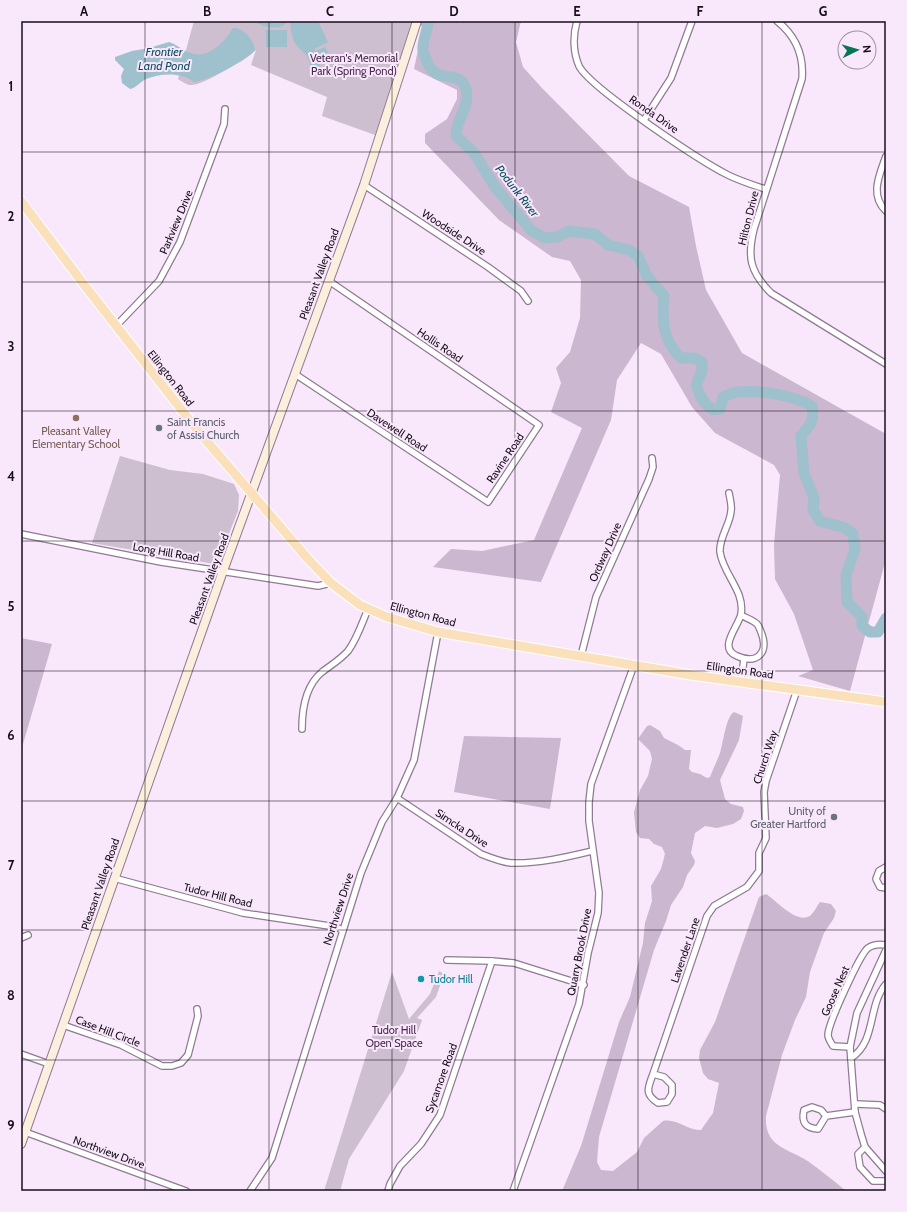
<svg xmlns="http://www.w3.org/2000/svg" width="907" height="1212" viewBox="0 0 907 1212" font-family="Cabin,sans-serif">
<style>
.green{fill:#cdbfcf}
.forest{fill:#cbb7cf}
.water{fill:#9fc0cd}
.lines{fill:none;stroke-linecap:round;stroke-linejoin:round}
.river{stroke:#9fc0cd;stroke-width:11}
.minor-casing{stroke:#8f7b92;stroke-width:8}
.secondary-casing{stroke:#8f7b92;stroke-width:10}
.primary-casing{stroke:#fff;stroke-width:11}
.minor{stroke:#fff;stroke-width:5.5}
.secondary{stroke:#fdefdd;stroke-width:8}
.primary{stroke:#fae0bb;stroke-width:9}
.grid{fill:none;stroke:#170f18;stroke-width:1;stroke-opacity:0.55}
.education-dot{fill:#8d6e63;stroke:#f9e7fc;stroke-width:1.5}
.worship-dot{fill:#6b7280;stroke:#f9e7fc;stroke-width:1.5}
.culture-dot{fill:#0f9aa8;stroke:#f9e7fc;stroke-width:1.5}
.labels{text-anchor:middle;stroke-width:4;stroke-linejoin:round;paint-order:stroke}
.park-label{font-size:11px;fill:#46294b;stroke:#f9e7fc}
.street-label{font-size:11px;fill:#170f18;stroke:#f9e7fc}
.worship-label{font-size:11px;fill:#5b616d;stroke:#f9e7fc;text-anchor:start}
.education-label{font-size:11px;fill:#785e54;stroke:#f9e7fc}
.culture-label{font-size:11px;fill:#0d838f;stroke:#f9e7fc;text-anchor:start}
.water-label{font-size:12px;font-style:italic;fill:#0b4e62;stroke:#f9e7fc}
.neatline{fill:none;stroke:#170f18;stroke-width:1.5}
.grid-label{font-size:13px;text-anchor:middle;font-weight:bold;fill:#170f18}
</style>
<rect width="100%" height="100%" fill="#f9e7fc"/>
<!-- green -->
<g class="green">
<path d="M 194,21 L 412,21 L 375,135 L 322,116 L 327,97 L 251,65 L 256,50 C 245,58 203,87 189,85 C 186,84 181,81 178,79 Z"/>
<path d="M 120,456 L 170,470 L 203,474 L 234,484 L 239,495 L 238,511 L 218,561 L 214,564 L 92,543 Z"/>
<path d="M 439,971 L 444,974 L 436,997 L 417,1018 L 422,1020 L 404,1071 L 349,1159 L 340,1191 L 324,1191 L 392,972 L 409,1019 L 430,994 Z"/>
</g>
<!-- forest -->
<g class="forest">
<path d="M 424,21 L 457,21 L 460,23 L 464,21 L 521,21 L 516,42 L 523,67 L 542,88 L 629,176 L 689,207 L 696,246 L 706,290 L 742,353 L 886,434 L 886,559 L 850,691 L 798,676 L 813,670 L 794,614 L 775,579 L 774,545 L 780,475 L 774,465 L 715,433 L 692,407 L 661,354 L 641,343 L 617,380 L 611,420 L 541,582 L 433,567 L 451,549 L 482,551 L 534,540 L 582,428 L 551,412 L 561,383 L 556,368 L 570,352 L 580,318 L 581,280 L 570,261 L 552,257 L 499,220 L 425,143 L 425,134 L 447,119 L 457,99 L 457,90 L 414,69 Z"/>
<path d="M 21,638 L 52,644 L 21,751 Z"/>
<path d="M 734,712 L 743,716 L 739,740 L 720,780 L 725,799 L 731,804 L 743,807 L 744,811 L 741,819 L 733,824 L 717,828 L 705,826 L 695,833 L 691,853 L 695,861 L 694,865 L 687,875 L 683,887 L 671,905 L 666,921 L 654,950 L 599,1137 L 597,1162 L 601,1170 L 613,1171 L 637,1152 L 644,1138 L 663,1121 C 677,1118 688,1131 701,1130 L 713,1113 L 719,1083 L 708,1079 L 703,1073 L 699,1058 L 700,1050 L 715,1022 L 759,897 L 766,894 C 776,900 798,926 811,915 C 814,912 817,906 820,902 L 831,904 L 836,911 L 834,918 L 824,933 L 810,972 L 806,997 L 795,1020 L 782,1055 L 766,1116 C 764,1148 789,1148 809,1162 C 822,1171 834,1181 846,1191 L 562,1191 L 581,1146 L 619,1022 L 630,997 L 643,943 L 645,923 L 652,901 L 651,886 L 661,869 L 665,854 L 662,847 L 654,844 L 649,839 L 640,838 L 636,832 L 634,812 L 640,790 L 648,776 L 652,759 L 650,751 L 638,739 L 647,726 L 650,725 L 660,731 L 664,738 L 678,745 L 685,750 L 691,750 L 689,769 L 692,772 L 700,774 L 707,778 L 710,777 C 713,769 717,761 720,753 C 723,744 726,716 734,712 Z"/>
<path d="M 464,736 L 561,738 L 550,809 L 454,792 Z"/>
</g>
<!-- water -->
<g class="water">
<path d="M 253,21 L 288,21 C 280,32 263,27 253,21 Z"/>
<path d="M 290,21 L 318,21 L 328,42 L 314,49 L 315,51 L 325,47 L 328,52 L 321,60 L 319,67 L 310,66 C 310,55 301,52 295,43 C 291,36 291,29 290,21 Z"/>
<path d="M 233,28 C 243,27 254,40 255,50 C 250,59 205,82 194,82 C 182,72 160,73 146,79 C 140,82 136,88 130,89 L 122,83 L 121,76 L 124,69 L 115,60 L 115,57 L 132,51 L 149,48 L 169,42 C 176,44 181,49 188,52 C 207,61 224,43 233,28 Z"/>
<rect x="266" y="30" width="21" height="17"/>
</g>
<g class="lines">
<!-- river -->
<path class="river" d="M 424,21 L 428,23 C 427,32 422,42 423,50 C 423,53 426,58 427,62 C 438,87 459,67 466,89 C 471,105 455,121 456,136 L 474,153 L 495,187 L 531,230 L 545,238 L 557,237 L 569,231 L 595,234 L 608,245 L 629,250 L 638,256 L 647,276 L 664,296 C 662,320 662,340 681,358 L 694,358 L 702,362 L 702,371 L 696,385 C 700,396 703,403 713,410 L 720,409 L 723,397 C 728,395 733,392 738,392 C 761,390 792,395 812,406 C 815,420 810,426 801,436 L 804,473 L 814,498 L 813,510 L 820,521 L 845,528 L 853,534 L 855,549 L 846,575 L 847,602 L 862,617 L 862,626 L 870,632 L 878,632 L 886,618"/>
<defs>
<g id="minor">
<path d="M 577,21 C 573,35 573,52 579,66 C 590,88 702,162 728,175 C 740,181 753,185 765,189"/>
<path d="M 777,21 C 796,36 804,55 802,79 L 754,229 C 747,257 750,272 771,293 L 886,364"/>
<path d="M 644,120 L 671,78 L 692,21"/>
<path d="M 886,156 C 880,174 869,195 886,211"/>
<path d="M 364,185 L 488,267 L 521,291 L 528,301"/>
<path d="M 116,326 L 159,281 L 180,242 L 224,124 L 225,109"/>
<path d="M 295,374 L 488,502 L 539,425 L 329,281"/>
<path d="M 729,493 C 730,499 732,505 731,511 C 730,525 719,537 720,552 C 723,574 745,591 741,614 C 739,626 717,648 737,656 C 758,665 769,652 761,632 C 760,630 759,626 757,624 C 753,620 746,618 741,615"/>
<path d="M 21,534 L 161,562 L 318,586 L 331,583"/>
<path d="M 581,656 L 596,597 L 649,479 L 653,467 L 652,458"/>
<path d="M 741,682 L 744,659"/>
<path d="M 302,729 C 302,710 305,686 322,672 C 331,665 340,660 348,651 C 357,639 362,623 368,609"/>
<path d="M 397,798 L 481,854 C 491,858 501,862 511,863 C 538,864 567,857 592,851"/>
<path d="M 886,867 L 879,871 L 876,879 L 880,887 L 886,888"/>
<path d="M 114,878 L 243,913 L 336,927 L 342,930"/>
<path d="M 21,938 L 28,935"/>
<path d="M 886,950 L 857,1013 L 850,1047 L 855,1112 L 861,1134 L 865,1147 L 886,1171"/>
<path d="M 447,960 L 492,961 L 514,963 L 584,985"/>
<path d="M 63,1025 L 121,1045 L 162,1066 L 172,1066 L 181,1063 L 188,1055 L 198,1016 L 197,1009"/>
<path d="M 850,1047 L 833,1046 C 831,1043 828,1038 828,1035 C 828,1024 860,954 868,948 C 874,944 879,944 886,945"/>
<path d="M 21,1054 L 49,1064"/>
<path d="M 851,1058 C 877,1041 867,1006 886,984"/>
<path d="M 653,1074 L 664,1077 L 672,1085 L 672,1094 L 667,1102 L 658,1103 C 644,1094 648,1088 653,1074 L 707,916 L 714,906 L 747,887 L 759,871 L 759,853 L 766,838 L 764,792 L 766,781 L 797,690"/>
<path d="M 856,1104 L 880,1105 L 886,1109"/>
<path d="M 826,1116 L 818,1129 C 806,1128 801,1123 804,1110 L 812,1107 L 821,1110 L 826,1116 L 855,1112"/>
<path d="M 25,1132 L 186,1191"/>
<path d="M 865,1147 L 858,1154 L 860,1167 L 873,1181 L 886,1181"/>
<path d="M 250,1191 L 272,1158 L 361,873 L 382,822 L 397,798 L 414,760 L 438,632"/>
<path d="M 388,1191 L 390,1184 L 400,1166 L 421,1144 L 440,1115 L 492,961"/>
<path d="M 513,1191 L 579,1004 L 588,953 L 598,913 L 599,893 L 589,821 L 589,802 L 591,784 L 634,665"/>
</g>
<path id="secondary" d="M 21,1144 L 223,571 L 364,185 L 417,21"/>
<path id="primary" d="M 21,201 L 82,282 L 198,431 L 308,559 L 331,583 L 360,605 L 387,617 L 438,632 L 691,675 L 886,702"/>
</defs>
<!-- minor casing -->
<use href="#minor" class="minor-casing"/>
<!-- secondary casing -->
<use href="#secondary" class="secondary-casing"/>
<!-- primary casing -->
<use href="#primary" class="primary-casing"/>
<!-- minor -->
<use href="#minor" class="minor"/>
<!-- secondary -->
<use href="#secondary" class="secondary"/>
<!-- primary -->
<use href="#primary" class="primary"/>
</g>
<!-- grid -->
<path class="grid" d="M 145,21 L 145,1191M 269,21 L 269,1191M 392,21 L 392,1191M 515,21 L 515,1191M 638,21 L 638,1191M 762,21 L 762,1191M 21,152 L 886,152M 21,282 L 886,282M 21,411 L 886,411M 21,541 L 886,541M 21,671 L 886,671M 21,801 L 886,801M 21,930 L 886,930M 21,1060 L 886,1060"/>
<!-- markers -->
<circle class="education-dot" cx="76" cy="418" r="4"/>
<g class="worship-dot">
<circle cx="159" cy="428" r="4"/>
<circle cx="834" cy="817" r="4"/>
</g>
<circle class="culture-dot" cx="421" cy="979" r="4"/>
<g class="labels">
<!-- park labels -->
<g class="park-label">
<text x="354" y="62">Veteran's Memorial<tspan x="354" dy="13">Park (Spring Pond)</tspan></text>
<text x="394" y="1034">Tudor Hill<tspan x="394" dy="13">Open Space</tspan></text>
</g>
<!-- street labels -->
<g class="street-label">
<text transform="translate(654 114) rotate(35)" y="4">Ronda Drive</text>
<text transform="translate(748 218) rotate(-76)" y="4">Hilton Drive</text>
<text transform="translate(176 222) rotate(-67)" y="4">Parkview Drive</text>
<text transform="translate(454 232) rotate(33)" y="4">Woodside Drive</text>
<text transform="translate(319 274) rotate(-70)" y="4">Pleasant Valley Road</text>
<text transform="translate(440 345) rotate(34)" y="4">Hollis Road</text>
<text transform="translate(171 378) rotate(52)" y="4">Ellington Road</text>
<text transform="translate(397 430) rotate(33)" y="4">Davewell Road</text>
<text transform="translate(505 458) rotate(-56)" y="4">Ravine Road</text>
<text transform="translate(166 552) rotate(10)" y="4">Long Hill Road</text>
<text transform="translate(605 552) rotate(-66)" y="4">Ordway Drive</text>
<text transform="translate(209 579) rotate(-70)" y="4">Pleasant Valley Road</text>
<text transform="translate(423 614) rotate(15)" y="4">Ellington Road</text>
<text transform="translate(740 670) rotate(8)" y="4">Ellington Road</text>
<text transform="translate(765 757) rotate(-72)" y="4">Church Way</text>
<text transform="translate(462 828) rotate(33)" y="4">Simcka Drive</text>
<text transform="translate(100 884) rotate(-71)" y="4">Pleasant Valley Road</text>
<text transform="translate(218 895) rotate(14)" y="4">Tudor Hill Road</text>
<text transform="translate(338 909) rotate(-72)" y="4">Northview Drive</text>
<text transform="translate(685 950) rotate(-71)" y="4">Lavender Lane</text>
<text transform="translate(579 952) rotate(-79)" y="4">Quarry Brook Drive</text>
<text transform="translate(835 991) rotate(-66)" y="4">Goose Nest</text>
<text transform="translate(108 1031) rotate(21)" y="4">Case Hill Circle</text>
<text transform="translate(441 1078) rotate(-70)" y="4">Sycamore Road</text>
<text transform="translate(109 1152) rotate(20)" y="4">Northview Drive</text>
</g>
<!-- worship labels -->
<g class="worship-label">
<text x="167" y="426">Saint Francis<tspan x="167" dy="13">of Assisi Church</tspan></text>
<text x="826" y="815" text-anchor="end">Unity of<tspan x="826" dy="13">Greater Hartford</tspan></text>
</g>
<!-- education labels -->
<g class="education-label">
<text x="76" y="435">Pleasant Valley<tspan x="76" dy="13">Elementary School</tspan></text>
</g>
<!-- culture labels -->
<g class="culture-label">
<text x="429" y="983">Tudor Hill</text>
</g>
<!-- water labels -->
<g class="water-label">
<text x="164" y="56">Frontier<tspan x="164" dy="14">Land Pond</tspan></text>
<text transform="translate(517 191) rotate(52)" y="4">Podunk River</text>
</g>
</g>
<!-- border -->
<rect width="907" height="1212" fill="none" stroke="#f9e7fc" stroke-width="44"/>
<!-- north arrow -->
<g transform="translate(857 50) rotate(85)"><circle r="19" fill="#f9e7fc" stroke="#9f91a1"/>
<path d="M0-3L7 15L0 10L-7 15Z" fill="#067651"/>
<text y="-6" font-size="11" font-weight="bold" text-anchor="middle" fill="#170f18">N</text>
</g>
<rect x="22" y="22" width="863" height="1168" class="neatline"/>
<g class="grid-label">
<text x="84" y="16">A</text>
<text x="207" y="16">B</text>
<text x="330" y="16">C</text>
<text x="454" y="16">D</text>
<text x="577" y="16">E</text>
<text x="700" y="16">F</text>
<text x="823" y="16">G</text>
<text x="11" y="91">1</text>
<text x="11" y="221">2</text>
<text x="11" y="351">3</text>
<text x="11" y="481">4</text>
<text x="11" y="611">5</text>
<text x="11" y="740">6</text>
<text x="11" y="870">7</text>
<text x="11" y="1000">8</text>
<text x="11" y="1130">9</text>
</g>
</svg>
